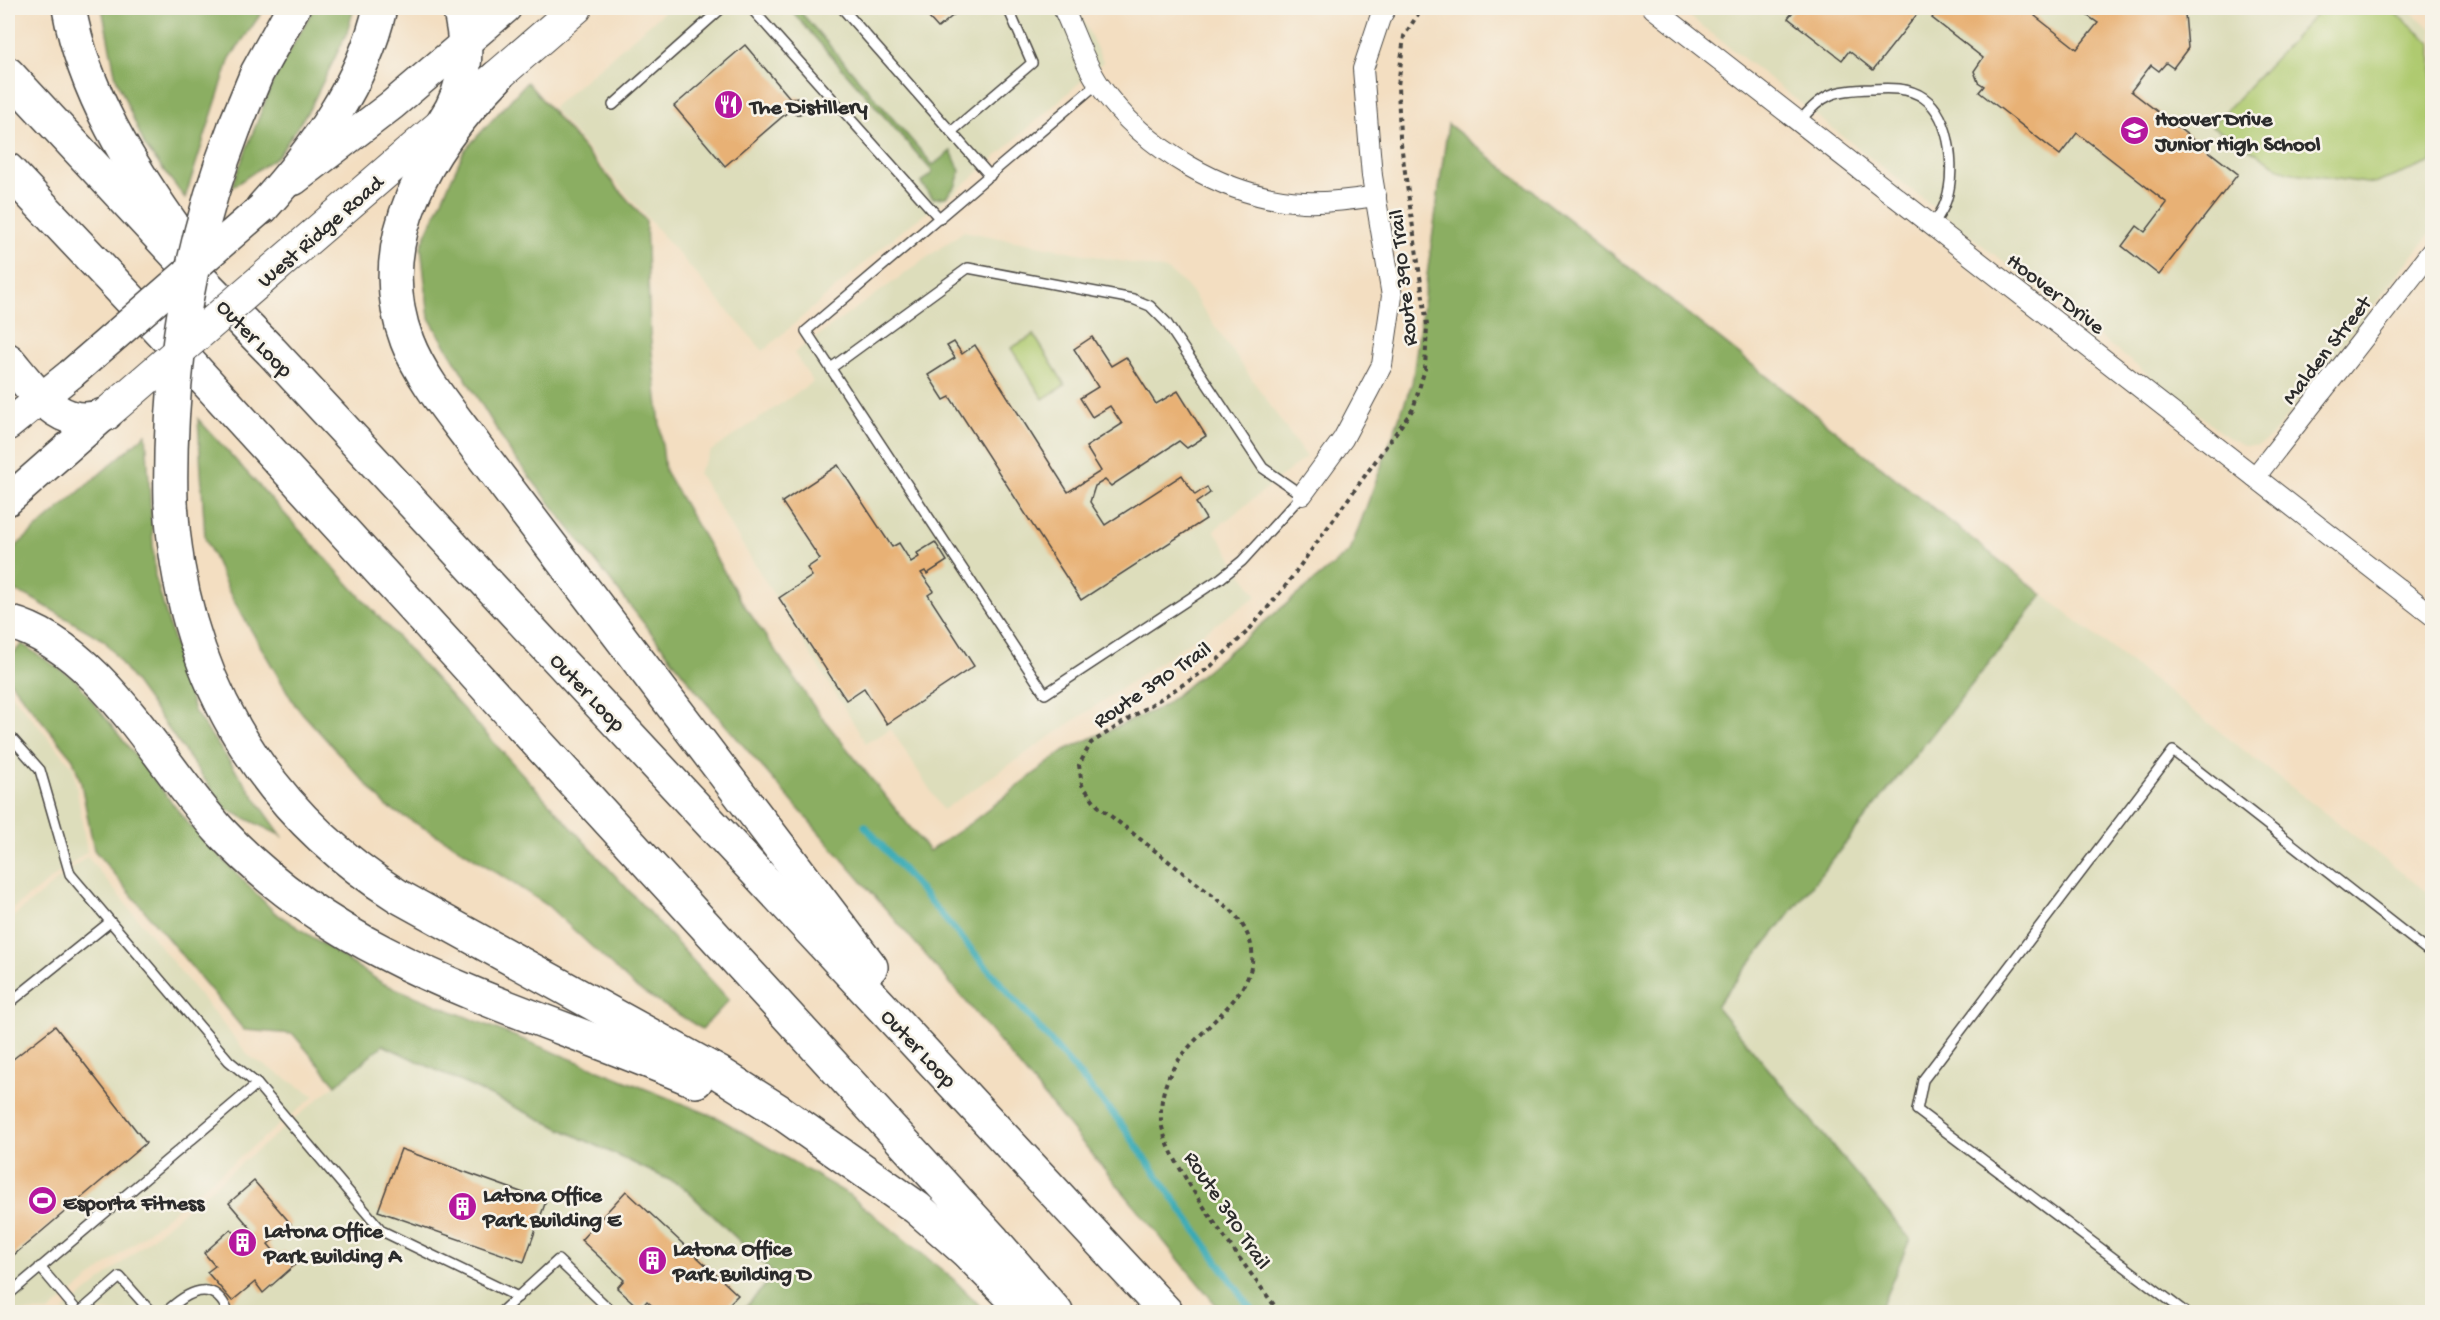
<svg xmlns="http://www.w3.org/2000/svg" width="2440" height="1320" viewBox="0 0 2440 1320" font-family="'Gochi Hand',sans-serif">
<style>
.built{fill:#ddb}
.green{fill:#afca70;stroke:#6d7a4e;stroke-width:1.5}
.forest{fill:#8bae62;stroke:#5b6c46;stroke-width:1.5}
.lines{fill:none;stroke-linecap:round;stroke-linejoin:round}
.stream{stroke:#39aab5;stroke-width:7}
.building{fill:#e8b174}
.service-casing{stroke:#494642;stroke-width:12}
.minor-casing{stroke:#494642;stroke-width:22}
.primary-casing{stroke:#494642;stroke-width:33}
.trunk-casing{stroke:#494642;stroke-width:34}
.motorway-casing{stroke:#494642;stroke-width:36}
.path{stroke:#494642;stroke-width:4;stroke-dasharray:4.5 4.5;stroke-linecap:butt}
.service{stroke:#fff;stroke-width:9}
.minor{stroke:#fff;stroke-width:20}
.primary{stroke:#fff;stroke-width:30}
.trunk{stroke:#fff;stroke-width:32}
.motorway{stroke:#fff;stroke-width:33}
.primary-bridge-casing{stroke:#494642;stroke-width:33;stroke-linecap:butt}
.trunk-bridge-casing{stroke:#494642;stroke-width:34;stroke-linecap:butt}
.motorway-bridge-casing{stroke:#494642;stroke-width:36;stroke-linecap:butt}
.primary-bridge{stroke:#fff;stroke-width:30}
.trunk-bridge{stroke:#fff;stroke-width:32}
.motorway-bridge{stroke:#fff;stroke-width:33}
.labels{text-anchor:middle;stroke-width:5;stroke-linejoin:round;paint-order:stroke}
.poi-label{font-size:22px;font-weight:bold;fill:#2b2b2b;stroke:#f7f3e8;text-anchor:start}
.street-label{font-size:22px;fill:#2b2b2b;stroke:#f7f3e8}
</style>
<rect width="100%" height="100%" fill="#f7f3e8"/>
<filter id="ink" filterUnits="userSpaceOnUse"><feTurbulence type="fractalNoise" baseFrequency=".0167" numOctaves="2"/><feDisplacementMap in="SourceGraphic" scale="12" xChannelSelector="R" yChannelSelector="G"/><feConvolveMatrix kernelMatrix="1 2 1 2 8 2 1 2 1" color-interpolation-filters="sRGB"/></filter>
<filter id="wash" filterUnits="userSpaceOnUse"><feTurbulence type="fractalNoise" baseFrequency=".008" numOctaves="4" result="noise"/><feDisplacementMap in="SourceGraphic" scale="24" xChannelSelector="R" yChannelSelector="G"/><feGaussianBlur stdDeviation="1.35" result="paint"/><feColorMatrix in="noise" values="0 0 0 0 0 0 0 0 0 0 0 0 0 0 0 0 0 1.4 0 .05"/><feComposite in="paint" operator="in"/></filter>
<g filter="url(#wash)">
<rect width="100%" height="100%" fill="#f3dec1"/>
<!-- built -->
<g class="built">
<path d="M 668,8 L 1078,8 L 1103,62 L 957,191 L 900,232 L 763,351 L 552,108 Z"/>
<path d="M 1679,8 L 2406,8 L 2432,29 L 2432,231 L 2275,432 L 2265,442 L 2255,446 L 2243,446 L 2230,439 Z"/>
<path d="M 964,231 L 1167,270 L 1187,286 L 1306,457 L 1214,530 L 1257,596 L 943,810 L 891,729 L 866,743 L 698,473 L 711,451 L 813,382 L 794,353 Z"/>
<path d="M 2043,595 L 2432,896 L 2432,1312 L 1879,1312 L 1909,1239 L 1716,1006 Z"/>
<path d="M 8,690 L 73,767 L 87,852 L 8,912 Z"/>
<path d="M 87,856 L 249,1056 L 315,1096 L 49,1312 L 8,1312 L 8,921 Z"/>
<path d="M 383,1045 L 682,1186 L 775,1276 L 739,1312 L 63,1312 Z"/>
</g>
<!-- green -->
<g class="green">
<path d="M 2322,8 L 2389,8 L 2432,44 L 2432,162 L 2374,184 L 2287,172 L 2212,126 Z"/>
<path d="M 1034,335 L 1065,385 L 1043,399 L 1011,348 Z"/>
</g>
<!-- forest -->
<g class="forest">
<path d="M 102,8 L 265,8 L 230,58 L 185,198 L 145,146 L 116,78 Z"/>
<path d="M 314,8 L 354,8 L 347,33 L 310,108 L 278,156 L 231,188 L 274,79 Z"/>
<path d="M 789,8 L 797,8 L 933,165 L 951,151 L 960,171 L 956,185 L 946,197 L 933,198 L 921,183 L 933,172 Z"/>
<path d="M 527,82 L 646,221 L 650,333 L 665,471 L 740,599 L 817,711 L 929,851 L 972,822 L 1065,750 L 1163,706 L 1350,551 L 1412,383 L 1448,124 L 2043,595 L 1716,1006 L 1910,1239 L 1879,1312 L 1222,1312 L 964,999 L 702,698 L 511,453 L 429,318 L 421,246 L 464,151 Z"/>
<path d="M 198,419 L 729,1000 L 702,1029 L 636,988 L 547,905 L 451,843 L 387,807 L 295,705 L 231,596 L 205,538 Z"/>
<path d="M 146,434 L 155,576 L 194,711 L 282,836 L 226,809 L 105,641 L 28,596 L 8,589 L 8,553 Z"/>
<path d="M 22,644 L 76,680 L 188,823 L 274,912 L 382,983 L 718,1118 L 848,1194 L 952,1278 L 986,1312 L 741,1312 L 775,1275 L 682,1186 L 383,1045 L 336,1085 L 293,1034 L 244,1030 L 94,850 L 81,783 L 73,759 L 8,679 L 8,659 Z"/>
</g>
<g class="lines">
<!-- stream -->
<path class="stream" d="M 865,826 L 1120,1122 L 1253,1312"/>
</g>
<g id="blocks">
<!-- building -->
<g class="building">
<path d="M 920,8 L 962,8 L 938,28 Z"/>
<path d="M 1796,8 L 1922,8 L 1873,70 L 1849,51 L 1842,60 L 1788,18 Z"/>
<path d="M 1925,8 L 2042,8 L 2035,16 L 2077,49 L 2098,23 L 2088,16 L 2094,8 L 2177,8 L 2185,14 L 2188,48 L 2173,68 L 2166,63 L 2159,71 L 2151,65 L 2131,91 L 2238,174 L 2159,275 L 2122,246 L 2137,226 L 2145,232 L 2167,203 L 2077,133 L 2060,155 L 1979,92 L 1984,86 L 1978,82 L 1974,71 L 1983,58 L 1932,18 L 1934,15 Z"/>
<path d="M 745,45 L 790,98 L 798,97 L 806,103 L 805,111 L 798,115 L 789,111 L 725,166 L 674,106 Z"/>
<path d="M 1092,337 L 1111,366 L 1126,357 L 1156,404 L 1178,391 L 1206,436 L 1187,448 L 1179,441 L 1111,486 L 1105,480 L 1095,486 L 1090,502 L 1105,525 L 1182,475 L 1195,495 L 1207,487 L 1210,493 L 1196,503 L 1206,519 L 1081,600 L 950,397 L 944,400 L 928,375 L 955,358 L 947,346 L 954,342 L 962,354 L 975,345 L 1068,492 L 1101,471 L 1086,447 L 1122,424 L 1110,406 L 1092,417 L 1080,398 L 1098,387 L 1074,349 Z"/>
<path d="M 838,465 L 892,547 L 899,543 L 911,562 L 919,557 L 917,553 L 935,542 L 947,561 L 927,574 L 925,571 L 921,573 L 934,591 L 928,595 L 974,666 L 887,724 L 864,688 L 846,700 L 779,598 L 812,576 L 807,568 L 820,559 L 782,502 Z"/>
<path d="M 55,1026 L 146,1143 L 8,1260 L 8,1063 Z"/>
<path d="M 401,1149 L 546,1201 L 524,1262 L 378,1211 Z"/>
<path d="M 254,1181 L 291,1224 L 268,1244 L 278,1256 L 284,1251 L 296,1264 L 263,1293 L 255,1282 L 232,1301 L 207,1272 L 215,1266 L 204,1253 L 231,1229 L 241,1241 L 253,1231 L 229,1203 Z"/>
<path d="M 626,1191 L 738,1295 L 721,1312 L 659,1312 L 647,1301 L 640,1309 L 617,1288 L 624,1280 L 581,1240 Z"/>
</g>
</g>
</g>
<g filter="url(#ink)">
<use href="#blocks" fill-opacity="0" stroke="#494642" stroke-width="1.5"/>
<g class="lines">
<defs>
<g id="service">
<path d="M 751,8 L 940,219"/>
<path d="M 842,8 L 990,176"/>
<path d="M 613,105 L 722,8"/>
<path d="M 1800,121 C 1823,93 1835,90 1871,89 C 1888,88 1909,87 1924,98 C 1952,118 1957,176 1944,206 C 1941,213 1936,219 1933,226"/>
<path d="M 951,132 L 1032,63 L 1008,8"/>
<path d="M 831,368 L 968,268 L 1133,299 L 1150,306 L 1166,322 L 1263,468 L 1302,495 L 1242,561 L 1221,578 L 1045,694 L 806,331 L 1098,83"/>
<path d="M 8,734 L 40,770 L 70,874 L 229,1061 L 257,1084 L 382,1231 L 518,1297"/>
<path d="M 8,1004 L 110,922"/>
<path d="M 40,1267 L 78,1312"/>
<path d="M 8,1295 L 257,1084"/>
<path d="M 80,1312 L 120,1277 L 151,1312"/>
<path d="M 166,1312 C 186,1293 213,1276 228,1312"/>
<path d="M 501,1312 L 558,1260 L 612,1312"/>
<path d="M 2185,1312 L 1917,1110 L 1923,1080 L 2173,751 L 2432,954"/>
</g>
<g id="minor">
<path d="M 1063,8 C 1075,33 1084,63 1100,86 C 1144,149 1226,198 1303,202 C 1328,203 1351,200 1376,196"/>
<path d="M 1653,8 L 2432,615"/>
<path d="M 2255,477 L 2432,251"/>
<path d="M 1302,495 L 1343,439 L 1382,365 L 1392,296 L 1372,176 L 1363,69 L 1380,18 L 1386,8"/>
</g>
<g id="primary">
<path d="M 294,180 L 392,105 L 506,8"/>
<path d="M 8,425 L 71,374"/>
<path d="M 8,500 L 106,414"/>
</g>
<path id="trunk" d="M 297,249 L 576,8"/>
<g id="motorway">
<path d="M 69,8 C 84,93 131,167 181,237"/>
<path d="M 8,74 L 186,265 L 271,351 L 1166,1312"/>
<path d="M 497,77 C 429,146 369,241 407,341 C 422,380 452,414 476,447 L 871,967"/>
<path d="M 444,121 C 468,85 469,47 459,8"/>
<path d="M 235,126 L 257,73 L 293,8"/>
<path d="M 8,170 L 161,332 L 994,1241 L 1056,1312"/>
<path d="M 262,208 C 314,150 363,84 380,8"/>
<path d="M 8,360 C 32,388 62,435 106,414"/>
<path d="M 171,503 C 180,669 257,807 398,896 L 719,1073 L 779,1111 L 917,1208 L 966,1251 L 1027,1312"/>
<path d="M 8,622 C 100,646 158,763 220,831 C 350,971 528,1008 696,1081"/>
</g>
</defs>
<!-- service casing -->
<use href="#service" class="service-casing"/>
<!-- minor casing -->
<use href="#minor" class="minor-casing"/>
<!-- primary casing -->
<use href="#primary" class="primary-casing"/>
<!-- trunk casing -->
<use href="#trunk" class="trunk-casing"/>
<!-- motorway casing -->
<use href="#motorway" class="motorway-casing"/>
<!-- path -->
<path class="path" d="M 1279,1312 C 1252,1274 1163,1161 1161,1120 C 1160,1100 1165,1080 1176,1064 C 1209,1014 1290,978 1232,911 L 1098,806 L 1082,785 L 1079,765 L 1091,743 L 1209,668 L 1249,630 L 1284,588 L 1413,409 L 1425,369 L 1427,325 L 1400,137 L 1398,86 L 1404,36 L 1422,8"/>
<!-- service -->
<use href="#service" class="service"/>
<!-- minor -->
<use href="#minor" class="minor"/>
<!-- primary -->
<use href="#primary" class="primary"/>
<!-- trunk -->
<use href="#trunk" class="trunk"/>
<!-- motorway -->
<use href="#motorway" class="motorway"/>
<defs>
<path id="primary-bridge" d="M 71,374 L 262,208"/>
<path id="trunk-bridge" d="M 106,414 L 297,249"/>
<path id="motorway-bridge" d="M 171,503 C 168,374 188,247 235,126"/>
</defs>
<!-- primary-bridge casing -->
<use href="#primary-bridge" class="primary-bridge-casing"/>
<!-- trunk-bridge casing -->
<use href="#trunk-bridge" class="trunk-bridge-casing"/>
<!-- motorway-bridge casing -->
<use href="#motorway-bridge" class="motorway-bridge-casing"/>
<!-- primary-bridge -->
<use href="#primary-bridge" class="primary-bridge"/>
<!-- trunk-bridge -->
<use href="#trunk-bridge" class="trunk-bridge"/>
<!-- motorway-bridge -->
<use href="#motorway-bridge" class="motorway-bridge"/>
</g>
</g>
<!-- icons -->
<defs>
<symbol id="restaurant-disc" viewBox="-11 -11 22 22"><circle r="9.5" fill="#b5179e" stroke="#f7f3e8"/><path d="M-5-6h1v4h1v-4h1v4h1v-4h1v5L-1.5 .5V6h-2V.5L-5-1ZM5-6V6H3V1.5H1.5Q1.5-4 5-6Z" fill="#fff"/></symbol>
<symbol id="school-disc" viewBox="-11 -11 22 22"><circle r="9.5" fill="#b5179e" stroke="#f7f3e8"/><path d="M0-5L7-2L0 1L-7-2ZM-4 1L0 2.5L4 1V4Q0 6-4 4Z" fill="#fff"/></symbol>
<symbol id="stadium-disc" viewBox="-11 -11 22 22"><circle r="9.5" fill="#b5179e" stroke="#f7f3e8"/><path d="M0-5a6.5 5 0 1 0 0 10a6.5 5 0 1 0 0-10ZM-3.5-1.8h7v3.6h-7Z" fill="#fff"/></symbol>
<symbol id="building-disc" viewBox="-11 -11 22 22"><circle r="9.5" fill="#b5179e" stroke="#f7f3e8"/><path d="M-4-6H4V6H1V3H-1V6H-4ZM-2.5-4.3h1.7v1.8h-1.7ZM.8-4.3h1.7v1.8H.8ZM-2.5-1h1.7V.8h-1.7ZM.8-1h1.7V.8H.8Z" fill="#fff"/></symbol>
</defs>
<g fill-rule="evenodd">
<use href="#restaurant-disc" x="712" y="88" width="33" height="33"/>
<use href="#school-disc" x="2118" y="114" width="33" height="33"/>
<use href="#stadium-disc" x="26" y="1184" width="33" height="33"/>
<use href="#building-disc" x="446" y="1190" width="33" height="33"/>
<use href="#building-disc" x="226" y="1226" width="33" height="33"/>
<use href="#building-disc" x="636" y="1244" width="33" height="33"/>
</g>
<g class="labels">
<!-- poi labels -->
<g class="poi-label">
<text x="750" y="113">The Distillery</text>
<text x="2155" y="125">Hoover Drive<tspan x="2155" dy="25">Junior High School</tspan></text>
<text x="483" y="1201">Latona Office<tspan x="483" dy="25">Park Building E</tspan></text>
<text x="63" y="1209">Esporta Fitness</text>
<text x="264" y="1237">Latona Office<tspan x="264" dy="25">Park Building A</tspan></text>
<text x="673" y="1255">Latona Office<tspan x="673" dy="25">Park Building D</tspan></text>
</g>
<!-- street labels -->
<g class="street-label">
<text transform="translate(319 230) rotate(-41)" y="8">West Ridge Road</text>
<text transform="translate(1401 278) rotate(-96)" y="8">Route 390 Trail</text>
<text transform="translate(2057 292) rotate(38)" y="8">Hoover Drive</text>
<text transform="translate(256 337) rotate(46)" y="8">Outer Loop</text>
<text transform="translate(2325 349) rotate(-52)" y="8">Malden Street</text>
<text transform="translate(1151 683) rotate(-34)" y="8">Route 390 Trail</text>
<text transform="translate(589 691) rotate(47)" y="8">Outer Loop</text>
<text transform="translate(920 1047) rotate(47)" y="8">Outer Loop</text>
<text transform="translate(1229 1209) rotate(56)" y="8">Route 390 Trail</text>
</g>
</g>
<!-- margin -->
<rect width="2440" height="1320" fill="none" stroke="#f7f3e8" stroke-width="30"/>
</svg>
